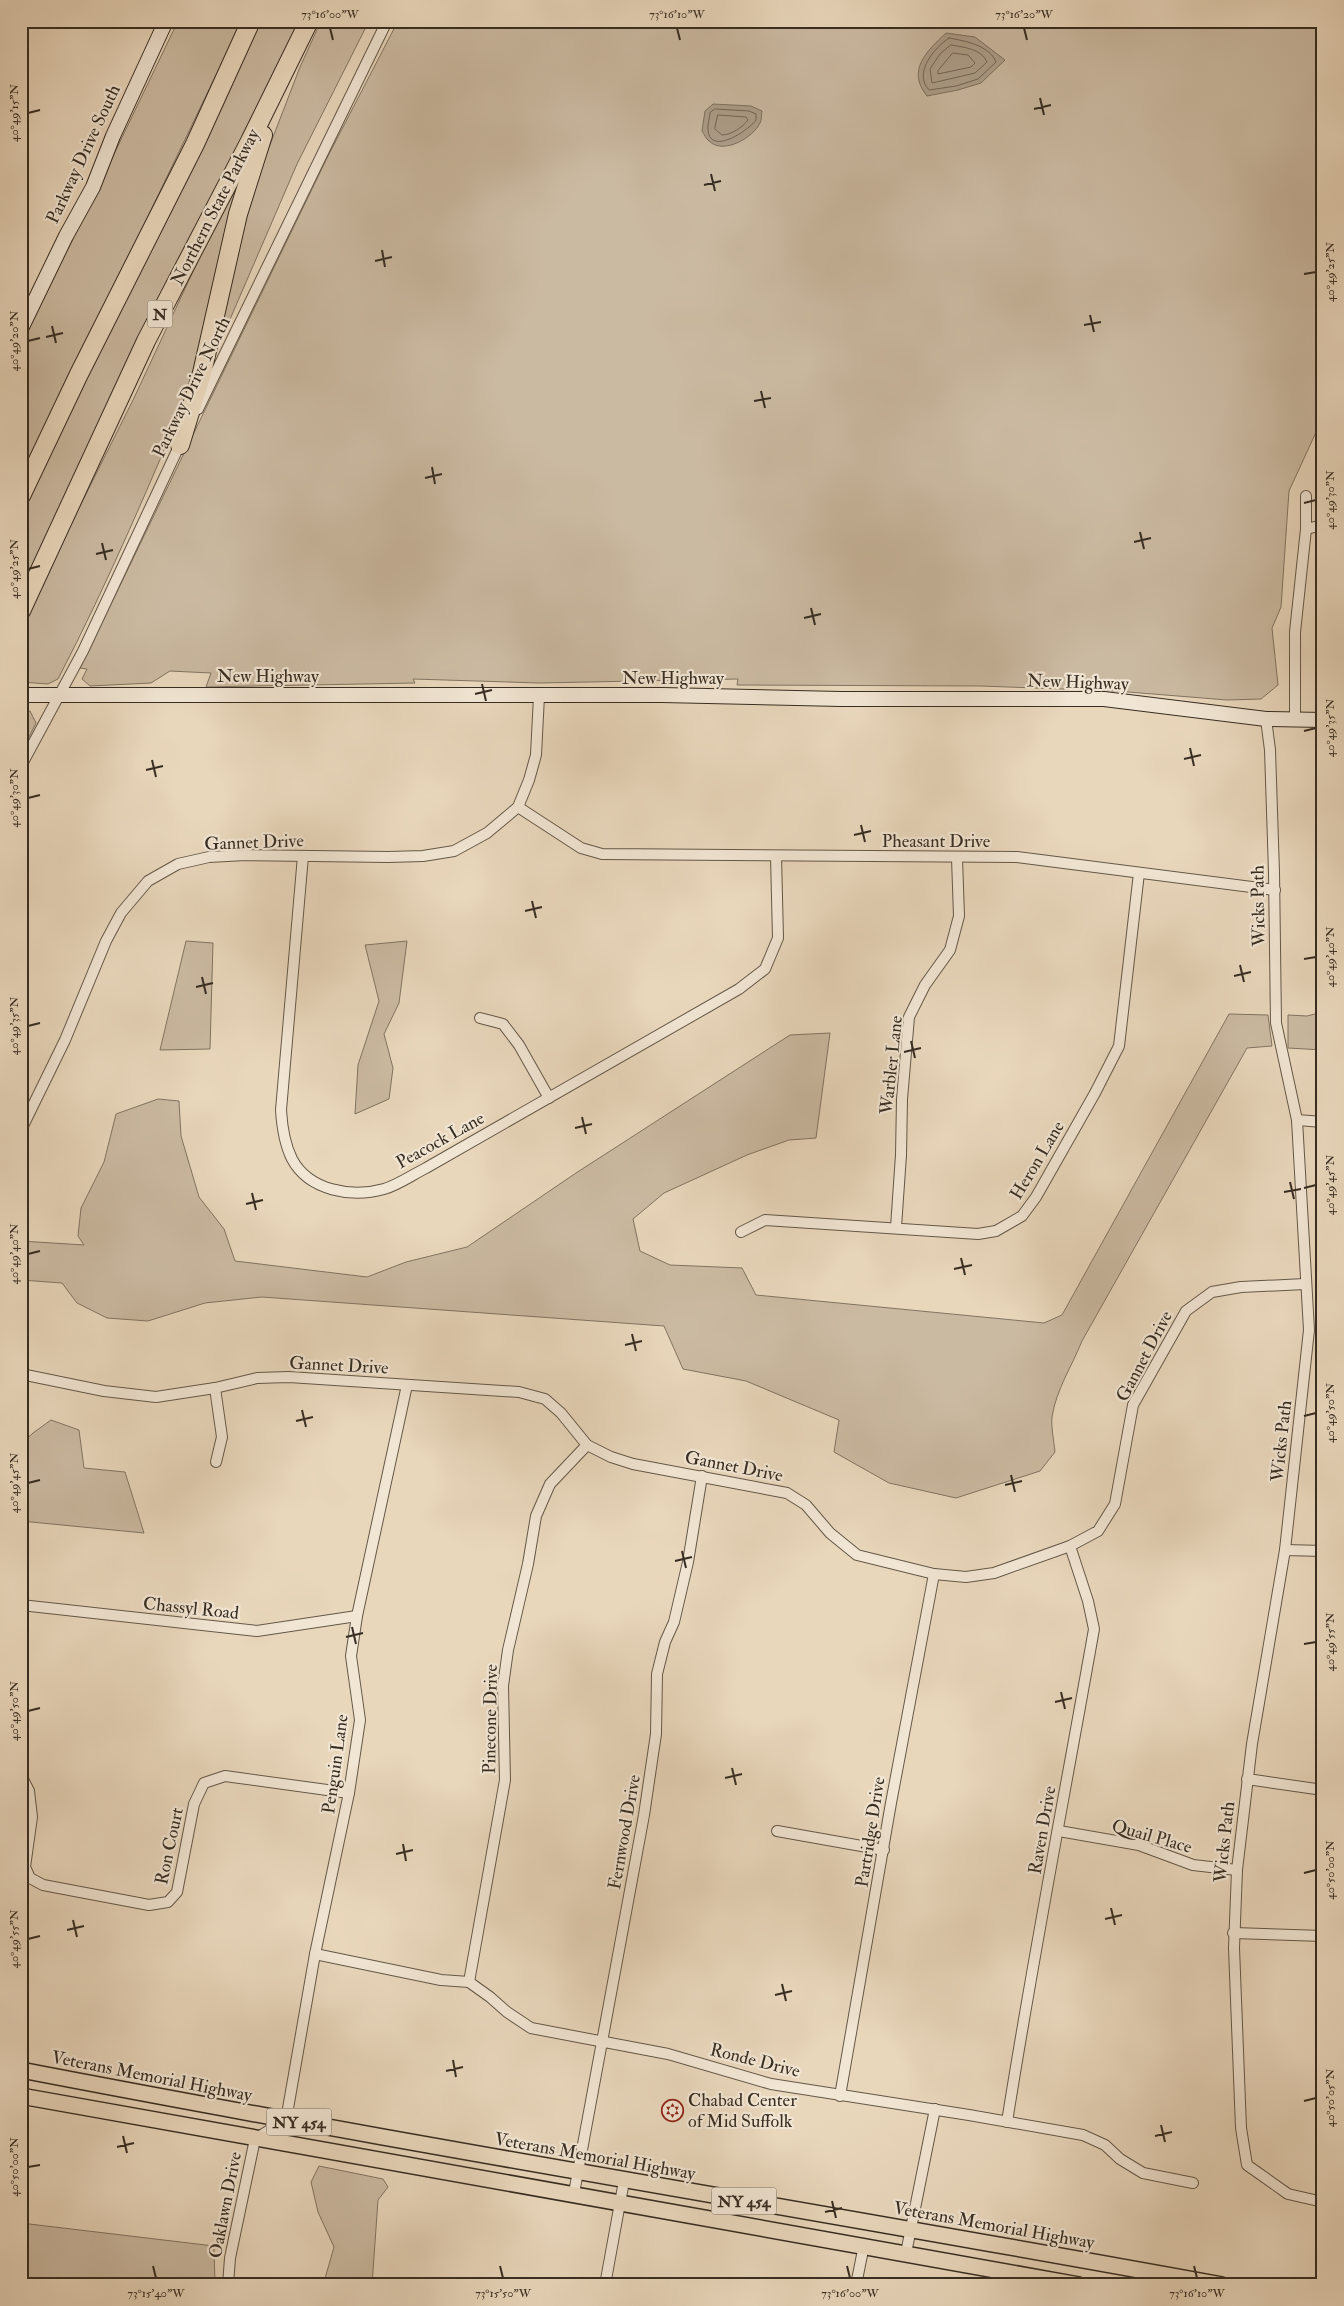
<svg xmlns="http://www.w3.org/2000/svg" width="1344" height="2306" viewBox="0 0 1344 2306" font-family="'IM FELL Double Pica',serif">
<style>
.green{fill:#cbbaa2;stroke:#817462}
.water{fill:#ac9d88;stroke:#7d705f}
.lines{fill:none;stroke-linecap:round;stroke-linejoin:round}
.shore{stroke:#726555;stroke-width:1}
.street-casing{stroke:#645848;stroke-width:12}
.secondary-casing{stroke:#372d22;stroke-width:16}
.primary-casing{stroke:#372d22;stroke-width:18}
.highway-casing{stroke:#372d22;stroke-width:20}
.street{stroke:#f1e5d3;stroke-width:10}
.secondary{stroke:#f1e5d3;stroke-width:14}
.primary{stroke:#e9d7bc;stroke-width:15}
.highway{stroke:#e9d7bc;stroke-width:18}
.ticks{fill:none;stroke:#372d22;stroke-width:2}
.labels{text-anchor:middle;stroke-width:4.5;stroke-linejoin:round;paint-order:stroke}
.shield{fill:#f1e5d3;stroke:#6f6457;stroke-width:1}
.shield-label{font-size:16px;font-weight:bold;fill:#372d22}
.street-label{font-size:18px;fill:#372d22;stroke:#f1e5d3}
.poi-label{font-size:18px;fill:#372d22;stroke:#f1e5d3;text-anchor:start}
.neatline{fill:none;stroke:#372d22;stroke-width:2}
.ticks-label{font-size:12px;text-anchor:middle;fill:#372d22}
</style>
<rect width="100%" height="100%" fill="#e9d7bc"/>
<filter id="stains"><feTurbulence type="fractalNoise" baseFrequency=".004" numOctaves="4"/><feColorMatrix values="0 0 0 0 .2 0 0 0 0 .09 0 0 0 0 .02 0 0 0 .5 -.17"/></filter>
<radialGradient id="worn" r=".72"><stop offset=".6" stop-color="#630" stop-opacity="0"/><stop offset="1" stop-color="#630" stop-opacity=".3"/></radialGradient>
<!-- green -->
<g class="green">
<path d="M 178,21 L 242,21 L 21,480 L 21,339 L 76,233 Z"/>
<path d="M 257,21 L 301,21 L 21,597 L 21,509 Z"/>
<path d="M 321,21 L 369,21 L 297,164 L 212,361 L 209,354 L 258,176 L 300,67 Z"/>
<path d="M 398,21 L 1323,21 L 1323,417 L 1289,491 L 1281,607 L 1272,628 L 1278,685 L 1261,699 L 1227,700 L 1116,691 L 981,686 L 737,685 L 738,679 L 539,683 L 413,679 L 415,683 L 206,687 L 211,673 L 170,671 L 151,683 L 90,686 L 82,679 L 87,669 L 80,668 L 328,156 Z"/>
<path d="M 237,177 L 241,179 L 195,377 C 152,479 109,581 58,679 L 48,684 L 21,682 L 21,624 L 134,398 Z"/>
<path d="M 21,711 L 30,711 L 36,723 L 21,753 Z"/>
<path d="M 186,941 L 213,943 L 210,1049 L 160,1050 Z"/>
<path d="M 407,941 L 399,1003 L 384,1034 L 393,1068 L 389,1099 L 355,1114 L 358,1065 L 379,1001 L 365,945 Z"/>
<path d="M 1323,1012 L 1323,1050 L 1288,1048 L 1288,1015 L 1307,1016 Z"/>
<path d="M 1229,1014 L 1268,1015 L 1272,1046 L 1247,1048 L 1082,1341 C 1072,1366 1056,1390 1052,1417 C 1051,1428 1054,1441 1055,1452 L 1040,1471 L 956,1498 L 889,1483 L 834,1452 L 839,1420 L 746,1381 L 683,1369 L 664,1326 L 262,1297 L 205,1303 L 148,1321 L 107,1318 L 77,1303 L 62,1283 L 21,1280 L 21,1241 L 84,1245 L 78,1236 L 81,1208 L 104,1162 L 116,1114 L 158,1099 L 179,1101 L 181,1136 L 199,1197 L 224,1229 L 235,1261 L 367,1277 L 406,1262 L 467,1247 L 576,1173 L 790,1035 L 830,1033 L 816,1138 L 789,1140 L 747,1155 L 664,1193 L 633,1219 L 640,1251 L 670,1265 L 742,1268 L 756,1295 L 1044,1323 L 1062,1315 Z"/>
<path d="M 51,1420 L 79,1430 L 84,1468 L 125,1472 L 144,1533 L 21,1521 L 21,1444 L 33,1433 Z"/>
<path d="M 319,2166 L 383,2179 L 388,2187 L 378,2200 L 372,2285 L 320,2285 L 324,2282 L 334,2247 L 318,2212 L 311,2182 Z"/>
<path d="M 21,2223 L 214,2246 L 215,2285 L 29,2285 L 21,2248 Z"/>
</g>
<!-- water -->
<g class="water">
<path d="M 946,33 L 975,37 L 1005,60 L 981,83 L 958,90 L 927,96 C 906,70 927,51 946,33 Z"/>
<path d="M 713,104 L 751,106 L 762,111 C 761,115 762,120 760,123 C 753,138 723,155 709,141 C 706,139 704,134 702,131 L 705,111 Z"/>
</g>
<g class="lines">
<!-- shore -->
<g class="shore">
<path d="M 949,38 C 965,41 989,45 996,62 L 978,79 L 956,86 L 929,90 C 913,73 934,48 949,38 Z"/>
<path d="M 951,45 C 963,47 982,49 987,62 L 975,73 L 932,83 L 930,69 L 940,54 Z"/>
<path d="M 953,53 L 968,55 L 975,63 L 971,67 L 938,74 L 938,71 Z"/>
<path d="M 715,109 L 749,111 L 756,114 L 756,120 C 748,131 710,156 708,130 C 707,125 710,118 710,113 Z"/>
<path d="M 718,115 L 746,117 L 748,120 C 743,127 731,135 722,135 L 715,129 Z"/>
</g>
<defs>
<g id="street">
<path d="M 198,409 L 387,21"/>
<path d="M 1306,529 L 1323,525"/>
<path d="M 1266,719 L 1270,750 L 1274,872 L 1276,1023 L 1297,1120 L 1309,1330 L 1285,1550 L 1252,1744 L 1237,1870 L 1234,1948 L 1241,2128 L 1247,2165 L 1288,2194 L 1323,2202"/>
<path d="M 1295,720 L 1295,632 L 1306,529 L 1306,496"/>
<path d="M 21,766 L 83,651 L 181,442"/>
<path d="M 518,807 L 581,848 L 602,854 L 1017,857 L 1275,890"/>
<path d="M 303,856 L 281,1110 C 282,1127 284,1143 292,1159 C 309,1191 352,1198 384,1189 C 398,1185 412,1175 426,1168 L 739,989 L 765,969 L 778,938 L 776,856"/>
<path d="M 480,1018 L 503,1024 L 519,1045 L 549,1098"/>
<path d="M 1297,1120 L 1323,1122"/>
<path d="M 21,1130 L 65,1040 L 106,941 L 121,913 L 148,881 L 178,864 L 209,857 L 245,855 L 388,857 L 423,856 L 454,851 L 487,833 L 518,807 L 529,780 L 536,755 L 539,696"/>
<path d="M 896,1227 L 901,1155 L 902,1099 L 909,1017 L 925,985 L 950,950 L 959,916 L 957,858"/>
<path d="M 741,1232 L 765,1220 L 978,1234 L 996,1231 L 1022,1216 L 1036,1197 L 1095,1093 L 1119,1046 L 1139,873"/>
<path d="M 21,1374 L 104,1391 L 156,1397 L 215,1388 L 257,1378 L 289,1377 L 519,1392 L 545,1399 L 561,1413 L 587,1445 L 611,1457 L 633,1464 L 787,1493 L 806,1505 L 830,1533 L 857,1555 L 934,1574 L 966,1577 L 994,1573 L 1070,1546 L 1098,1531 L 1115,1504 L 1133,1405 L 1186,1311 L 1212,1292 L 1241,1287 L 1305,1284"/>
<path d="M 215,1388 L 222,1437 L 216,1462"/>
<path d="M 1285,1550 L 1323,1551"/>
<path d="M 21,1605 L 257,1631 L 357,1616"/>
<path d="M 21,1775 L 29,1791 L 32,1817 L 25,1867 L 30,1878 L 43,1885 L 149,1905 L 168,1902 L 177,1892 L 194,1804 L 204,1783 L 225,1776 L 349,1793"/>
<path d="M 1247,1779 L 1323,1790"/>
<path d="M 777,1831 L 884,1850"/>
<path d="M 1059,1831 L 1139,1845 L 1193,1865 L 1237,1870"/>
<path d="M 1233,1933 L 1323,1936"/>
<path d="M 315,1954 L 441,1980 L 469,1982 L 490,1997 L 507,2012 L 531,2028 L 668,2054 L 771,2084 L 969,2115 L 1083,2135 L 1105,2145 L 1120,2159 L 1143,2173 L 1193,2183"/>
<path d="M 469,1982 L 505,1780 L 503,1686 L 508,1650 L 528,1564 L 536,1516 L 550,1484 L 587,1445"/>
<path d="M 840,2096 L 891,1803 L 934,1574"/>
<path d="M 1007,2122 C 1033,1957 1065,1793 1094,1629 L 1088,1601 L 1070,1546"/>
<path d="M 574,2193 L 644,1815 L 656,1734 L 657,1674 L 665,1642 L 674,1622 L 688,1562 L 702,1476"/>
<path d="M 906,2253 L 935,2109"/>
<path d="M 228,2285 L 230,2258 L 255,2139 L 286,2120 L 315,1954 L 349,1793 L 360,1720 L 351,1656 L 357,1616 L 407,1385"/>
<path d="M 605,2285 L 624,2181"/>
<path d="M 856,2285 L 864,2245"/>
</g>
<g id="secondary">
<path d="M 21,329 L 66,236 L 93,187 L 113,136 L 166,21"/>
<path d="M 21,695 L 662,695 L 841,699 L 1104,699 L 1266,719 L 1323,720"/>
</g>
<g id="primary">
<path d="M 21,2070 C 420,2147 822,2212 1222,2285"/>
<path d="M 21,2096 L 1079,2285"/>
</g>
<g id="highway">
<path d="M 180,445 L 202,373 L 238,214 L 263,135"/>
<path d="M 21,496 L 79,374 L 195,144 L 251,21"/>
<path d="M 21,611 L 146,341 L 250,141 L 309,21"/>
</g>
</defs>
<!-- street casing -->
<use href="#street" class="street-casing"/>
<!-- secondary casing -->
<use href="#secondary" class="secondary-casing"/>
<!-- primary casing -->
<use href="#primary" class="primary-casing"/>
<!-- highway casing -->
<use href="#highway" class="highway-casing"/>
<!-- street -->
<use href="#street" class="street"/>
<!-- secondary -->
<use href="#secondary" class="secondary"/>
<!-- primary -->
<use href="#primary" class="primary"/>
<!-- highway -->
<use href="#highway" class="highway"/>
</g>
<!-- ticks -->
<path class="ticks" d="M 330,28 L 333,40M 677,28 L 680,40M 1024,28 L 1027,40M 1040,98 L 1044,115M 1034,109 L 1051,105M 28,113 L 40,110M 711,174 L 715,191M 704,185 L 721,181M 382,250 L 385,267M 375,261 L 392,257M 1304,274 L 1316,272M 1090,315 L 1094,332M 1084,325 L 1101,322M 52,326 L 56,343M 46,337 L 63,333M 28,341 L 40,338M 761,391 L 765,408M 754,401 L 771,398M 432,467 L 435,484M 425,478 L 442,474M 1304,503 L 1316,500M 1140,532 L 1144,549M 1134,542 L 1151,538M 102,543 L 106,560M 96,554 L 113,550M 28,569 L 40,566M 811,608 L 815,625M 804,618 L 821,614M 482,684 L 486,701M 475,694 L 492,690M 1304,731 L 1316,728M 1190,748 L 1194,766M 1184,759 L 1201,755M 152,760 L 156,777M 146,770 L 163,766M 28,798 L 40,795M 861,825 L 865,842M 854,835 L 871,831M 532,901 L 536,918M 525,911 L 542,907M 1304,959 L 1316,957M 1240,965 L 1244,982M 1234,976 L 1251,972M 202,977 L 206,994M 196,987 L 213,983M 28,1026 L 40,1023M 911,1041 L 915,1058M 904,1052 L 921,1048M 582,1117 L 586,1134M 575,1128 L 592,1124M 1290,1182 L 1294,1199M 1304,1188 L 1316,1185M 1284,1192 L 1301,1189M 252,1193 L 256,1210M 246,1204 L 263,1200M 28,1254 L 40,1251M 961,1258 L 965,1275M 954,1269 L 972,1265M 632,1334 L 636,1351M 625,1345 L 642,1341M 302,1410 L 306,1427M 1304,1416 L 1316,1413M 296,1421 L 313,1417M 1011,1475 L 1015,1492M 28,1483 L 40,1480M 1005,1485 L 1022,1481M 682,1551 L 686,1568M 675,1561 L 692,1557M 352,1627 L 356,1644M 346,1637 L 363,1633M 1304,1644 L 1316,1642M 1061,1692 L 1065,1709M 1055,1702 L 1072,1698M 28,1711 L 40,1708M 732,1768 L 736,1785M 725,1778 L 742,1774M 403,1844 L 406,1861M 396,1854 L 413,1850M 1304,1873 L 1316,1870M 1111,1908 L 1115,1925M 1105,1919 L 1122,1915M 73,1920 L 77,1937M 67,1930 L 84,1926M 28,1939 L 40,1936M 782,1984 L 786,2001M 775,1995 L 792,1991M 453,2060 L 456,2077M 446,2071 L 463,2067M 1304,2101 L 1316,2098M 1161,2125 L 1165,2142M 123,2136 L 127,2153M 1155,2136 L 1172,2132M 117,2147 L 134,2143M 28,2167 L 40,2165M 832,2201 L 836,2218M 825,2212 L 842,2208M 153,2266 L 156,2278M 500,2266 L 503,2278M 847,2266 L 850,2278M 1194,2266 L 1197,2278"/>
<!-- icons -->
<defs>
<symbol id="synagogue-ring" viewBox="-11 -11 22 22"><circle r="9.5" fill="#f1e5d3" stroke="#8f2418" stroke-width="1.5"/><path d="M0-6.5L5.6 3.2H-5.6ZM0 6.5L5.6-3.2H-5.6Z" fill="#8f2418"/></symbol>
</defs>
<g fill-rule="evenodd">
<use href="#synagogue-ring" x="660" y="2098" width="25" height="25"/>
</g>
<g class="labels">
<!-- shield labels -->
<g class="shield">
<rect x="147.5" y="300.5" width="25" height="27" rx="4"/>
<rect x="266.5" y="2108.5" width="65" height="27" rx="4"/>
<rect x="711.5" y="2187.5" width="65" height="27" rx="4"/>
</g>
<g class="shield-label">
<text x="160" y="320">N</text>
<text x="299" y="2128">NY 454</text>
<text x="744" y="2207">NY 454</text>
</g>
<!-- street labels -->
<g class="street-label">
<text transform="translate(83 154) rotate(-65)" y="6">Parkway Drive South</text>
<text transform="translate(215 207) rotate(-63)" y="6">Northern State Parkway</text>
<text transform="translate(191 387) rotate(-64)" y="6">Parkway Drive North</text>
<text x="268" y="682">New Highway</text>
<text x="673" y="684">New Highway</text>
<text transform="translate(1078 682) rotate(2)" y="6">New Highway</text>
<text x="936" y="847">Pheasant Drive</text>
<text transform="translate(254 842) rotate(-2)" y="6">Gannet Drive</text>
<text transform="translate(1258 906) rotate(-91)" y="6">Wicks Path</text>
<text transform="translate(891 1065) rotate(-84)" y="6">Warbler Lane</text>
<text transform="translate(440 1140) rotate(-29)" y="6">Peacock Lane</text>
<text transform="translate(1037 1160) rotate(-59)" y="6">Heron Lane</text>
<text transform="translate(1144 1356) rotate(-62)" y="6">Gannet Drive</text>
<text transform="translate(339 1365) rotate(3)" y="6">Gannet Drive</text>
<text transform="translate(1281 1441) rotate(-84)" y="6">Wicks Path</text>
<text transform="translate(734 1466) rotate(11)" y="6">Gannet Drive</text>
<text transform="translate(191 1608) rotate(6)" y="6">Chassyl Road</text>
<text transform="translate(490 1719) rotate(-89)" y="6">Pinecone Drive</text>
<text transform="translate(335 1764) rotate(-82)" y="6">Penguin Lane</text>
<text transform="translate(1042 1830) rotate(-80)" y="6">Raven Drive</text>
<text transform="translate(624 1832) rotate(-80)" y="6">Fernwood Drive</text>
<text transform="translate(870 1832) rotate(-81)" y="6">Partridge Drive</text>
<text transform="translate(1152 1836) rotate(16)" y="6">Quail Place</text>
<text transform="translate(1224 1842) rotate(-84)" y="6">Wicks Path</text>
<text transform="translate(169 1846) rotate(-78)" y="6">Ron Court</text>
<text transform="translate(755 2060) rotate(14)" y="6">Ronde Drive</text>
<text transform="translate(152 2076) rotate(11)" y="6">Veterans Memorial Highway</text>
<text transform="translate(595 2156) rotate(10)" y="6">Veterans Memorial Highway</text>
<text transform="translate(225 2205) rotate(-79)" y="6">Oaklawn Drive</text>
<text transform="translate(994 2225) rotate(10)" y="6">Veterans Memorial Highway</text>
</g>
<!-- poi labels -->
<g class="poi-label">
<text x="688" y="2106">Chabad Center<tspan x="688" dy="21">of Mid Suffolk</tspan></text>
</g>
</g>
<!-- margin -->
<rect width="1344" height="2306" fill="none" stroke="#e9d7bc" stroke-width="55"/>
<rect x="28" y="28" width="1288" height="2250" class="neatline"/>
<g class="ticks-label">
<text x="330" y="18">73°16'00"W</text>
<text x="677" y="18">73°16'10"W</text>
<text x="1024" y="18">73°16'20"W</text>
<text transform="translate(14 113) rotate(-90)" y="4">40°49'15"N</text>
<text transform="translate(1330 272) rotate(-90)" y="4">40°49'25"N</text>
<text transform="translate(14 341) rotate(-90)" y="4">40°49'20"N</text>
<text transform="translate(1330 500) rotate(-90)" y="4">40°49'30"N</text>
<text transform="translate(14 569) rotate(-90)" y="4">40°49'25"N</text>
<text transform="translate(1330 728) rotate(-90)" y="4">40°49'35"N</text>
<text transform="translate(14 798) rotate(-90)" y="4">40°49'30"N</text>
<text transform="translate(1330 957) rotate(-90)" y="4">40°49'40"N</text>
<text transform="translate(14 1026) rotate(-90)" y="4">40°49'35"N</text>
<text transform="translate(1330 1185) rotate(-90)" y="4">40°49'45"N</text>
<text transform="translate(14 1254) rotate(-90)" y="4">40°49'40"N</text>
<text transform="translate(1330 1413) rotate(-90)" y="4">40°49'50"N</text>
<text transform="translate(14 1483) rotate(-90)" y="4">40°49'45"N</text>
<text transform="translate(1330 1642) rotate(-90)" y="4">40°49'55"N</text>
<text transform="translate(14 1711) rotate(-90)" y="4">40°49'50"N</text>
<text transform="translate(1330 1870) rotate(-90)" y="4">40°50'00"N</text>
<text transform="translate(14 1939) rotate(-90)" y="4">40°49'55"N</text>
<text transform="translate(1330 2098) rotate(-90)" y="4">40°50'05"N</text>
<text transform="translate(14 2167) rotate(-90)" y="4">40°50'00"N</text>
<text x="156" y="2297">73°15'40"W</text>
<text x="503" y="2297">73°15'50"W</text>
<text x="850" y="2297">73°16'00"W</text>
<text x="1197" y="2297">73°16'10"W</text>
</g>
<rect width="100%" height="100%" filter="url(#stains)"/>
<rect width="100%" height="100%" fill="url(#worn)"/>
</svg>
